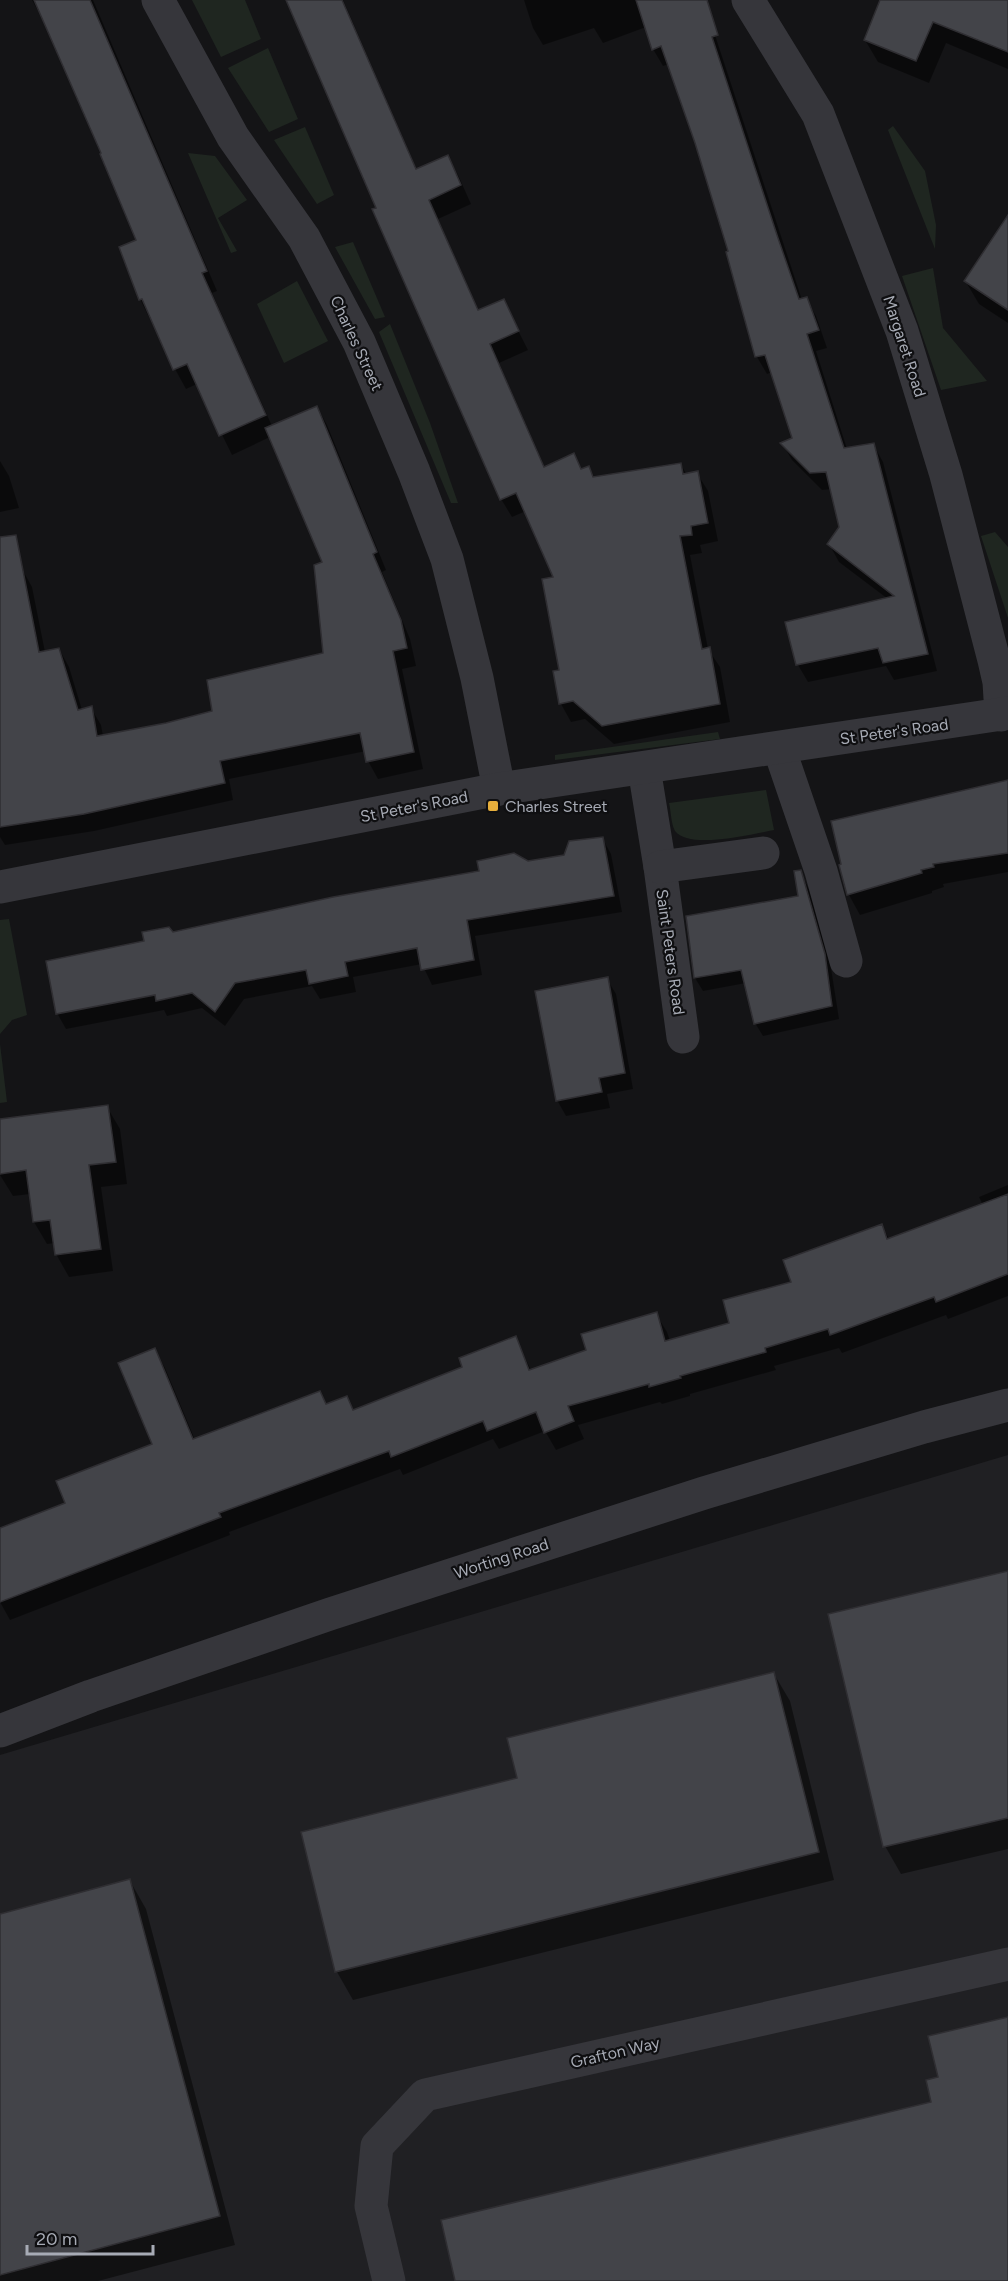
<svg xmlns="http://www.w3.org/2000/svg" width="1008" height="2281" viewBox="0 0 1008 2281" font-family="Figtree,sans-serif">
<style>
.built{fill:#202023}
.green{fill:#1f2620}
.shadow{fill:#0007}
.building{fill:#434449;stroke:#2f2e32;stroke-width:1.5}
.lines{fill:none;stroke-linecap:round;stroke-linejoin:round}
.minor{stroke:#36363b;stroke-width:33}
.poi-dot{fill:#e6ae3c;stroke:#0f0f11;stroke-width:2}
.labels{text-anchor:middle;stroke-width:4.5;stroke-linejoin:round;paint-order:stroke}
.street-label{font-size:16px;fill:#a7abb5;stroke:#0f0f11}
.poi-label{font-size:16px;fill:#a7abb5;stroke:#0f0f11;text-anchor:start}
</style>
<rect width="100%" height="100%" fill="#141416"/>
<!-- built -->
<path class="built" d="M 1008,1455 L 1008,2281 L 0,2281 L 0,1755 Z"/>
<!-- green -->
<g class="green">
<path d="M 192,0 L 245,0 L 261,39 L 221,57 Z"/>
<path d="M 268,48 L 298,119 L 269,132 L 228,68 Z"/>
<path d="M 893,126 L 925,171 L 936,225 L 935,249 L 888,130 Z"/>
<path d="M 305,127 L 334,195 L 317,204 L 274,140 Z"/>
<path d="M 188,153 L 215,156 L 247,200 L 218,218 L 237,251 L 231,253 Z"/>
<path d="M 353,242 L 385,317 L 375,319 L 335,247 Z"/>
<path d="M 933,268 L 943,328 L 987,381 L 941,390 L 902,276 Z"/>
<path d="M 297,281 L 328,341 L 284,363 L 257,304 Z"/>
<path d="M 390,324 L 430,423 L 458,503 L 451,503 L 379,332 Z"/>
<path d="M 995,532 L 1008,547 L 1008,618 L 981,536 Z"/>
<path d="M 718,732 L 720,739 L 555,760 L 555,755 Z"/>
<path d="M 766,790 L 774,830 C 752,834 689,850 675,831 C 671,824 671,811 669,803 Z"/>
<path d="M 9,919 L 27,1015 L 12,1020 L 0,1034 L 0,920 Z"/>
<path d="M 0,1044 L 7,1102 L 0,1103 Z"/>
</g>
<!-- shadow -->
<g class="shadow">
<path d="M 32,0 L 93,0 L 217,291 L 212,293 L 272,426 L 317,407 L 327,425 L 386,570 L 382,572 L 410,639 L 416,666 L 402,669 L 423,769 L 378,779 L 368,761 L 366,751 L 229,779 L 233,800 L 94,831 L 5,845 L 0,837 L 0,574 L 22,569 L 32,587 L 45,652 L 59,649 L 69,667 L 82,710 L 91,708 L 101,725 L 103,736 L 166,725 L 214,712 L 325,654 L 324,563 L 270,437 L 232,455 L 197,384 L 186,389 L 175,369 L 140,299 L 138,241 L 103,154 L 46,25 Z"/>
<path d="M 288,0 L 343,0 L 417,170 L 447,157 L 458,175 L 471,204 L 438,219 L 479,311 L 503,301 L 528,350 L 499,363 L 545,468 L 574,455 L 582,470 L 589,468 L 595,478 L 681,465 L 687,475 L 697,473 L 708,491 L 718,541 L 700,545 L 702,553 L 690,555 L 708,649 L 720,667 L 730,722 L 614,744 L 585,719 L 571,722 L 561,704 L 555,672 L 561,671 L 555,578 L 526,511 L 512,517 L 501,499 Z"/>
<path d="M 524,0 L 677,0 L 713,29 L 802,300 L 806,299 L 816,316 L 827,348 L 816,351 L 847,449 L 873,444 L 883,462 L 937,671 L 894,680 L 886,666 L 808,682 L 798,665 L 787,624 L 888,599 L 839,562 L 829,544 L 841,528 L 832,489 L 822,490 L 792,460 L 782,443 L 794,439 L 772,372 L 767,374 L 757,357 L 728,253 L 730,252 L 696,142 L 669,64 L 663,66 L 653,49 L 646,27 L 603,43 L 594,28 L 543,45 L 533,28 Z"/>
<path d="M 882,0 L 1008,0 L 1008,69 L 946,43 L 929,83 L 878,62 L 865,40 Z"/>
<path d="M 1008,218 L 1008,323 L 979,304 L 966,282 Z"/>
<path d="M 0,461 L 9,476 L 19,508 L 0,512 Z"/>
<path d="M 1008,782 L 1008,872 L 943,884 L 944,887 L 932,891 L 932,893 L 860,915 L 849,895 L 841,866 Z"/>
<path d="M 602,838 L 611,854 L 622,912 L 475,936 L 482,975 L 432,985 L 422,964 L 353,977 L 356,992 L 320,999 L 312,986 L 244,999 L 225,1026 L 202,1008 L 167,1016 L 164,1010 L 66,1029 L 57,1013 L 146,942 L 172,933 L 565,856 Z"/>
<path d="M 800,872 L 810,891 L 831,968 L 839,1019 L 763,1036 L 755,1023 L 746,983 L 703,991 L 695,978 L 687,917 L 800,897 Z"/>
<path d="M 607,979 L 616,994 L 633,1089 L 607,1094 L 610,1108 L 566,1116 L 557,1100 Z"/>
<path d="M 107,1107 L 120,1129 L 127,1184 L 101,1187 L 113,1271 L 69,1277 L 56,1254 L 55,1243 L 47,1244 L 34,1222 L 30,1194 L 13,1196 L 0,1175 L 0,1121 Z"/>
<path d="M 1008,1185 L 1008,1296 L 948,1319 L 946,1315 L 842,1353 L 839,1348 L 774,1366 L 776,1370 L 690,1394 L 690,1396 L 662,1404 L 660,1402 L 578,1425 L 584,1439 L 556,1450 L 545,1431 L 499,1449 L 493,1439 L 403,1475 L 400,1469 L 229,1532 L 230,1535 L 10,1620 L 0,1602 L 0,1530 L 67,1504 L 154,1445 L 154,1350 L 165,1368 L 195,1440 L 320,1393 L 327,1405 L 347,1397 L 354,1411 L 464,1367 L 515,1338 L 531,1370 L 588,1351 L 656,1314 L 667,1332 L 670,1341 L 731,1324 L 881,1226 L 890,1240 L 983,1205 L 979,1197 Z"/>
<path d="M 1008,1573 L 1008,1849 L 901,1874 L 885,1846 Z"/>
<path d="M 774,1674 L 790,1701 L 834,1880 L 353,2000 L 337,1972 L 519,1779 Z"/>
<path d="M 130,1881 L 146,1909 L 235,2245 L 98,2281 L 0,2281 L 0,1915 Z"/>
</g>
<!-- building -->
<g class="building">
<path d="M 34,0 L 90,0 L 207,271 L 202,273 L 266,415 L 219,436 L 187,364 L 173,370 L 142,299 L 139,300 L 119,247 L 136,240 L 100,154 L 101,153 Z"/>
<path d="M 286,0 L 342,0 L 416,169 L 448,155 L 461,185 L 429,200 L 478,310 L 504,299 L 519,331 L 490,344 L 544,467 L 574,453 L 581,469 L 589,466 L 593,477 L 681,463 L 683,474 L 698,471 L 708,523 L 691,526 L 692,535 L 680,536 L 702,649 L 710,647 L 720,704 L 602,726 L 573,701 L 559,704 L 553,671 L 559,670 L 542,579 L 553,577 L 516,493 L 500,500 L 372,209 L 376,208 Z"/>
<path d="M 636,0 L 707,0 L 718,35 L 712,37 L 778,238 L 799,299 L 807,297 L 819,330 L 807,334 L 844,448 L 874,443 L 928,654 L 883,663 L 878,648 L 796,665 L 785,622 L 894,596 L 827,544 L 839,527 L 826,472 L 810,473 L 780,443 L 792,438 L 765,355 L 755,357 L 726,252 L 728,251 L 695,143 L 661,46 L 652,50 Z"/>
<path d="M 880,0 L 1008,0 L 1008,52 L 933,22 L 916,61 L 864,40 Z"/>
<path d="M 1008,215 L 1008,310 L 964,281 Z"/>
<path d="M 317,406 L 377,552 L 373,554 L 401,620 L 407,648 L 393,651 L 414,752 L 366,762 L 360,733 L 220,761 L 225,783 L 84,814 L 0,827 L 0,537 L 16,535 L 39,652 L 59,648 L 78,710 L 92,706 L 97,736 L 166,723 L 212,711 L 207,680 L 323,653 L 314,565 L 322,562 L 265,428 Z"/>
<path d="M 1008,780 L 1008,853 L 933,864 L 934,867 L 921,870 L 922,873 L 847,895 L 839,865 L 841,864 L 831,821 Z"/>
<path d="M 603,837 L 614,896 L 467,920 L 474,960 L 421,970 L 417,948 L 345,962 L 348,976 L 309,984 L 306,970 L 235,983 L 215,1012 L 192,993 L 156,1001 L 155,995 L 56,1014 L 46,961 L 144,941 L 142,932 L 169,927 L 173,932 L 333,897 L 479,871 L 477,861 L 514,853 L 528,861 L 564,855 L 569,841 Z"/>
<path d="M 801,870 L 825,954 L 832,1006 L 754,1024 L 741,970 L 694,978 L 686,916 L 798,896 L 794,871 Z"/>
<path d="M 608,977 L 625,1073 L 599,1078 L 602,1092 L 556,1101 L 535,991 Z"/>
<path d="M 108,1105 L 116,1162 L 89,1165 L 101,1249 L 55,1255 L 50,1220 L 33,1222 L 26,1170 L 0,1174 L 0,1119 Z"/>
<path d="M 1008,1194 L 1008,1274 L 936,1302 L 934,1297 L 830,1335 L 828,1329 L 765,1348 L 766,1352 L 680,1376 L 681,1378 L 649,1387 L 649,1384 L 568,1406 L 574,1421 L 544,1433 L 536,1412 L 487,1431 L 483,1421 L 391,1457 L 389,1451 L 219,1513 L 221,1517 L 0,1602 L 0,1528 L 65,1503 L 56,1481 L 152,1444 L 118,1363 L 155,1348 L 193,1439 L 320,1391 L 326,1404 L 347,1396 L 353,1410 L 462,1367 L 459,1358 L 516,1336 L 529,1370 L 586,1350 L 581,1334 L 657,1312 L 665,1341 L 729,1323 L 723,1300 L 791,1282 L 783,1260 L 882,1224 L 887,1239 Z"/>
<path d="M 1008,1571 L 1008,1818 L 883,1847 L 828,1614 Z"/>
<path d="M 774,1672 L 819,1852 L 335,1972 L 301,1832 L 517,1778 L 507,1738 Z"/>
<path d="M 130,1879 L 220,2216 L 0,2275 L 0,1914 Z"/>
<path d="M 1008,2017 L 1008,2281 L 455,2281 L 441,2220 L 931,2102 L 926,2080 L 938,2077 L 928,2036 Z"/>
</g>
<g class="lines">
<!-- minor -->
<g class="minor">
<path d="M 158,0 L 233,137 L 304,238 L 359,342 L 414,472 L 447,559 L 477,678 L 499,789"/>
<path d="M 748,0 L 818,114 L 902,331 L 946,475 L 994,660 L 999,682 L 1001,715"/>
<path d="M 779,748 L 821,871 L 846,961"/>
<path d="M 644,768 L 660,867 L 683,1037"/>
<path d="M 660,867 L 763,853"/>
<path d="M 0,887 L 499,789 L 1008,713"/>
<path d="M 0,1731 L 91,1696 L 330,1614 L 704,1493 L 924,1427 L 1008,1405"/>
<path d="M 389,2281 L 371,2206 L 377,2146 L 425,2095 L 1008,1964"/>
</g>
</g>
<!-- markers -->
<rect class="poi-dot" x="487" y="800" width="12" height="12" rx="3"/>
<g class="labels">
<!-- street labels -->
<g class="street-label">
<text transform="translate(357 343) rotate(65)" y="6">Charles Street</text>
<text transform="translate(905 346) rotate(72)" y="6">Margaret Road</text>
<text transform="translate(894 731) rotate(-8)" y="6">St Peter's Road</text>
<text transform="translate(414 806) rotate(-11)" y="6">St Peter's Road</text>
<text transform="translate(671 952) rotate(82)" y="6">Saint Peters Road</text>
<text transform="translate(501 1558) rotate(-18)" y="6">Worting Road</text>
<text transform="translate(615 2052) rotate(-13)" y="6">Grafton Way</text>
</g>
<!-- poi labels -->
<g class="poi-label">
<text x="505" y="812">Charles Street</text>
</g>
</g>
<!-- scale -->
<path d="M27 2245v9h126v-9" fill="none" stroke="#a7abb5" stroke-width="3"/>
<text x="36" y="2245" font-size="18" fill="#a7abb5" stroke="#0f0f11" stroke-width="4.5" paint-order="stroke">20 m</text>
</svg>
